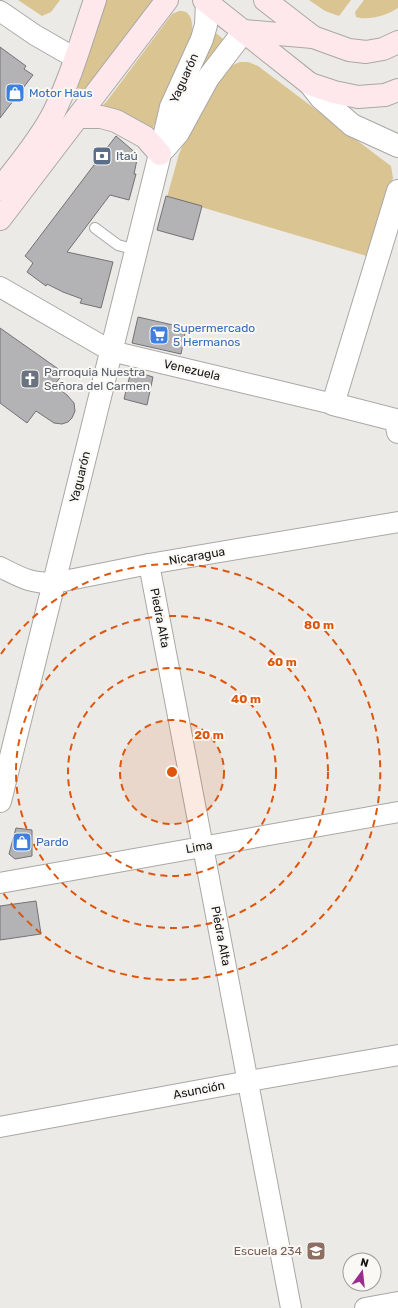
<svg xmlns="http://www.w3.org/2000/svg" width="398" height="1308" viewBox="0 0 398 1308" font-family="Rubik,sans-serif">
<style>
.green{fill:#dac492}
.building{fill:#b3b2b5;stroke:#737275}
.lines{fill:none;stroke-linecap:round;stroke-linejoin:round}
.service-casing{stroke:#a9a8a5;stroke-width:12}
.minor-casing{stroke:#a9a8a5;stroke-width:22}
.tertiary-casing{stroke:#a9a8a5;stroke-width:24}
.secondary-casing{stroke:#a9a8a5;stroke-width:24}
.service{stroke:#fff;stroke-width:10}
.minor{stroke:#fff;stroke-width:20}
.tertiary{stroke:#fff;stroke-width:22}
.secondary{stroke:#fee8ec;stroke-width:22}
.ring{fill:none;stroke:#de560c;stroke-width:2;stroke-dasharray:7 5}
.labels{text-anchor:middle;stroke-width:4;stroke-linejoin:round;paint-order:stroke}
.street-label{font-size:12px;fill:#161514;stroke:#f9f8f4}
.shop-label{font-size:12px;fill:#366cbe;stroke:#f9f8f4;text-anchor:start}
.service-label{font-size:12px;fill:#4e5e75;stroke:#f9f8f4;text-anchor:start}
.worship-label{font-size:12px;fill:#5b616d;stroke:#f9f8f4;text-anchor:start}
.education-label{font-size:12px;fill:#785e54;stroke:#f9f8f4;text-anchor:end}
.centre{fill:#de560c;stroke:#f9f8f4;stroke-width:2}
.ring-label{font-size:12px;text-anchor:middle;font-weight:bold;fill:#de560c;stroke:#f9f8f4;stroke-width:4;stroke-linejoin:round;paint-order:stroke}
</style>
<rect width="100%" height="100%" fill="#eceae7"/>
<!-- green -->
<g class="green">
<path d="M 18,0 L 60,0 L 51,12 L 42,16 Z"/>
<path d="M 106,0 L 153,0 L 85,90 L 77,88 Z"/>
<path d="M 309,0 L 351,0 L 339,16 L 325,11 Z"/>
<path d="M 364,0 L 398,0 L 398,8 C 387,15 369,21 356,17 L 355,12 Z"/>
<path d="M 179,11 C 193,10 192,24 193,34 L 151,133 L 99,109 L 107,101 L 172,14 Z"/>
<path d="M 216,33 L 223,39 L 223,41 L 195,80 L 215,34 Z"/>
<path d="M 240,62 L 248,62 L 258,66 L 391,166 L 393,178 L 370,257 L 167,197 L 179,154 L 191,126 L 221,78 L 231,66 Z"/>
</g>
<!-- building -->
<g class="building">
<path d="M 0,47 L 26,66 L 24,69 L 33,75 L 0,118 Z"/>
<path d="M 116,136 L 138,155 L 134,174 L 136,174 L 129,200 L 110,195 L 67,252 L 113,262 L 101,308 L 80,303 L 82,299 L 63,292 L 47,284 L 46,286 L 27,272 L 33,263 L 25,256 Z"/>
<path d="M 166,196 L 202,206 L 193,240 L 157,230 Z"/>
<path d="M 138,317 L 186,328 L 181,354 L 132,343 Z"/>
<path d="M 0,328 L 64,373 L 54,385 L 67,395 L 74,403 L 75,411 L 72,418 L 68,422 L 62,424 L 54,423 L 36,411 L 27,423 L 0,403 Z"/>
<path d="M 137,372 L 153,377 L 147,405 L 124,399 L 130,375 Z"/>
<path d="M 16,828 L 32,830 L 32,856 L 15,859 L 9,854 Z"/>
<path d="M 36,901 L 41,934 L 0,940 L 0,906 Z"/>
</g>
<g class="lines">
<defs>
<path id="service" d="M 95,228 L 118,245 L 136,250"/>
<g id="minor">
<path d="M 0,11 L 35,35 L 75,58"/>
<path d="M 0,287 L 111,351 L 333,404"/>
<path d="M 149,564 L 291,1308"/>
<path d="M 0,567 C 22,578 29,583 54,583 L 149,564 L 398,522"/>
<path d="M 0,883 L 398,812"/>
<path d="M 0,1127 L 249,1081 L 398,1055"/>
<path d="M 365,1308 L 398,1302"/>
</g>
<g id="tertiary">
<path d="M 310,84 L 321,98 L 352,125 L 398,146"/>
<path d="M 165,148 L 178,133 L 208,78 L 244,31"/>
<path d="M 398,191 L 333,404 L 396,420 L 398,432"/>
<path d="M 0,801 L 160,154 L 171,107 L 202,39 L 206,25 L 207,2"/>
</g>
<g id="secondary">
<path d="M 204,0 L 310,84 L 334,92 L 358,97 L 385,95 L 398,90"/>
<path d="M 265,0 L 313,37 L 349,50 L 366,52 L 383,49 L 398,42"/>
<path d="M 244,31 L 313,37"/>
<path d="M 78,117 L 101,117 L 116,121 L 145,137 L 160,154"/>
<path d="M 0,189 C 18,165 39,141 53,114 C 71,78 82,38 95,0"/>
<path d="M 0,219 L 167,0"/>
</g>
</defs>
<!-- service casing -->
<use href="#service" class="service-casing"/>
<!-- minor casing -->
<use href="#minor" class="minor-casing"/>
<!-- tertiary casing -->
<use href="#tertiary" class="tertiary-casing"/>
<!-- secondary casing -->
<use href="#secondary" class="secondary-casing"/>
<!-- service -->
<use href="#service" class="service"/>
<!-- minor -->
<use href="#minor" class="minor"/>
<!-- tertiary -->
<use href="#tertiary" class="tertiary"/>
<!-- secondary -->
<use href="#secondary" class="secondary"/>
</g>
<!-- distance rings -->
<circle cx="172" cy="772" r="52" fill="#de560c" fill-opacity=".12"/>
<g class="ring">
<circle cx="172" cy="772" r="52"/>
<circle cx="172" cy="772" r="104"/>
<circle cx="172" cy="772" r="156"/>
<path d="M1 654A208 208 0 1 1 1 890"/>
</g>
<!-- icons -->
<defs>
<symbol id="shop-square" viewBox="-11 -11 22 22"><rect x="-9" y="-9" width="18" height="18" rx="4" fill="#3f7fe0" stroke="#f9f8f4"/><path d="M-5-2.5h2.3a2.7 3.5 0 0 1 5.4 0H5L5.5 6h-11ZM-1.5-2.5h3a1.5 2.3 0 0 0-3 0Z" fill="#fff"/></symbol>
<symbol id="bank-square" viewBox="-11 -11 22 22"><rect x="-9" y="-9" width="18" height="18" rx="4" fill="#5c6f8a" stroke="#f9f8f4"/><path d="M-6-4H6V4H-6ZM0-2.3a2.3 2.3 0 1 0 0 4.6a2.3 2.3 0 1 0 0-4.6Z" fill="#fff"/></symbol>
<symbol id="supermarket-square" viewBox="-11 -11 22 22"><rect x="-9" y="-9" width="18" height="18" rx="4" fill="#3f7fe0" stroke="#f9f8f4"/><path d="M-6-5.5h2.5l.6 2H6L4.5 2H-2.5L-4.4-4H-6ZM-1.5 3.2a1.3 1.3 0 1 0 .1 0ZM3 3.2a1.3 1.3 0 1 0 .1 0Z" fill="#fff"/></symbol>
<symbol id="church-square" viewBox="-11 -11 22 22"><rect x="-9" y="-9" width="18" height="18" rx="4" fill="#6b7280" stroke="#f9f8f4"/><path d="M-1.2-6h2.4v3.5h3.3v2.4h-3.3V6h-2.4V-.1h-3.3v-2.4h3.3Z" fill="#fff"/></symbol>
<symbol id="school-square" viewBox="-11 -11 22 22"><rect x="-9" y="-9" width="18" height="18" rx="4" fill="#8d6e63" stroke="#f9f8f4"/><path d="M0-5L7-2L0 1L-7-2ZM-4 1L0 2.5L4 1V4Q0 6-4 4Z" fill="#fff"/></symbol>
</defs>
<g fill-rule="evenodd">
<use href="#shop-square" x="4" y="82" width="22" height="22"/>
<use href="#bank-square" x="91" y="145" width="22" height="22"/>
<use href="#supermarket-square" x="148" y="324" width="22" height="22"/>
<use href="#church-square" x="19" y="368" width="22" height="22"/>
<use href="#shop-square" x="11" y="831" width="22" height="22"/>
<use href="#school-square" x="305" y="1240" width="22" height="22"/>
</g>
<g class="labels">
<!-- street labels -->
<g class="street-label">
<text transform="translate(184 78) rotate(-66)" y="4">Yaguarón</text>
<text transform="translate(192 370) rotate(13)" y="4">Venezuela</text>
<text transform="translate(80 477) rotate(-76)" y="4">Yaguarón</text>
<text transform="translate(197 556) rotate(-10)" y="4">Nicaragua</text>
<text transform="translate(160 618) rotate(79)" y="4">Piedra Alta</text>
<text transform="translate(199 847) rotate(-10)" y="4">Lima</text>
<text transform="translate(221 936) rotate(79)" y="4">Piedra Alta</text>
<text transform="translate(199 1090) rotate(-11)" y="4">Asunción</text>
</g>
<!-- shop labels -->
<g class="shop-label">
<text x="29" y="97">Motor Haus</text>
<text x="173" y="332">Supermercado<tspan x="173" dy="14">5 Hermanos</tspan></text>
<text x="36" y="846">Pardo</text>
</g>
<!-- service labels -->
<g class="service-label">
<text x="116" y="160">Itaú</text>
</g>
<!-- worship labels -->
<g class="worship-label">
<text x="44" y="376">Parroquia Nuestra<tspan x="44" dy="14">Señora del Carmen</tspan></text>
</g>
<!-- education labels -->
<g class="education-label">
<text x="302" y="1255">Escuela 234</text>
</g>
</g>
<circle cx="172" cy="772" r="6" class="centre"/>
<g class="ring-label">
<text x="319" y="629">80 m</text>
<text x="282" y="666">60 m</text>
<text x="246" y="703">40 m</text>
<text x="209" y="739">20 m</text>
</g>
<!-- north arrow -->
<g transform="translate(362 1272) rotate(15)"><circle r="19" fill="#f9f8f4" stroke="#9e9d9a"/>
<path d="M0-3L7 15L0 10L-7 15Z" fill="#992c8c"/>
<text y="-6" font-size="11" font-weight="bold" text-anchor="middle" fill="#161514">N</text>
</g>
</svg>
